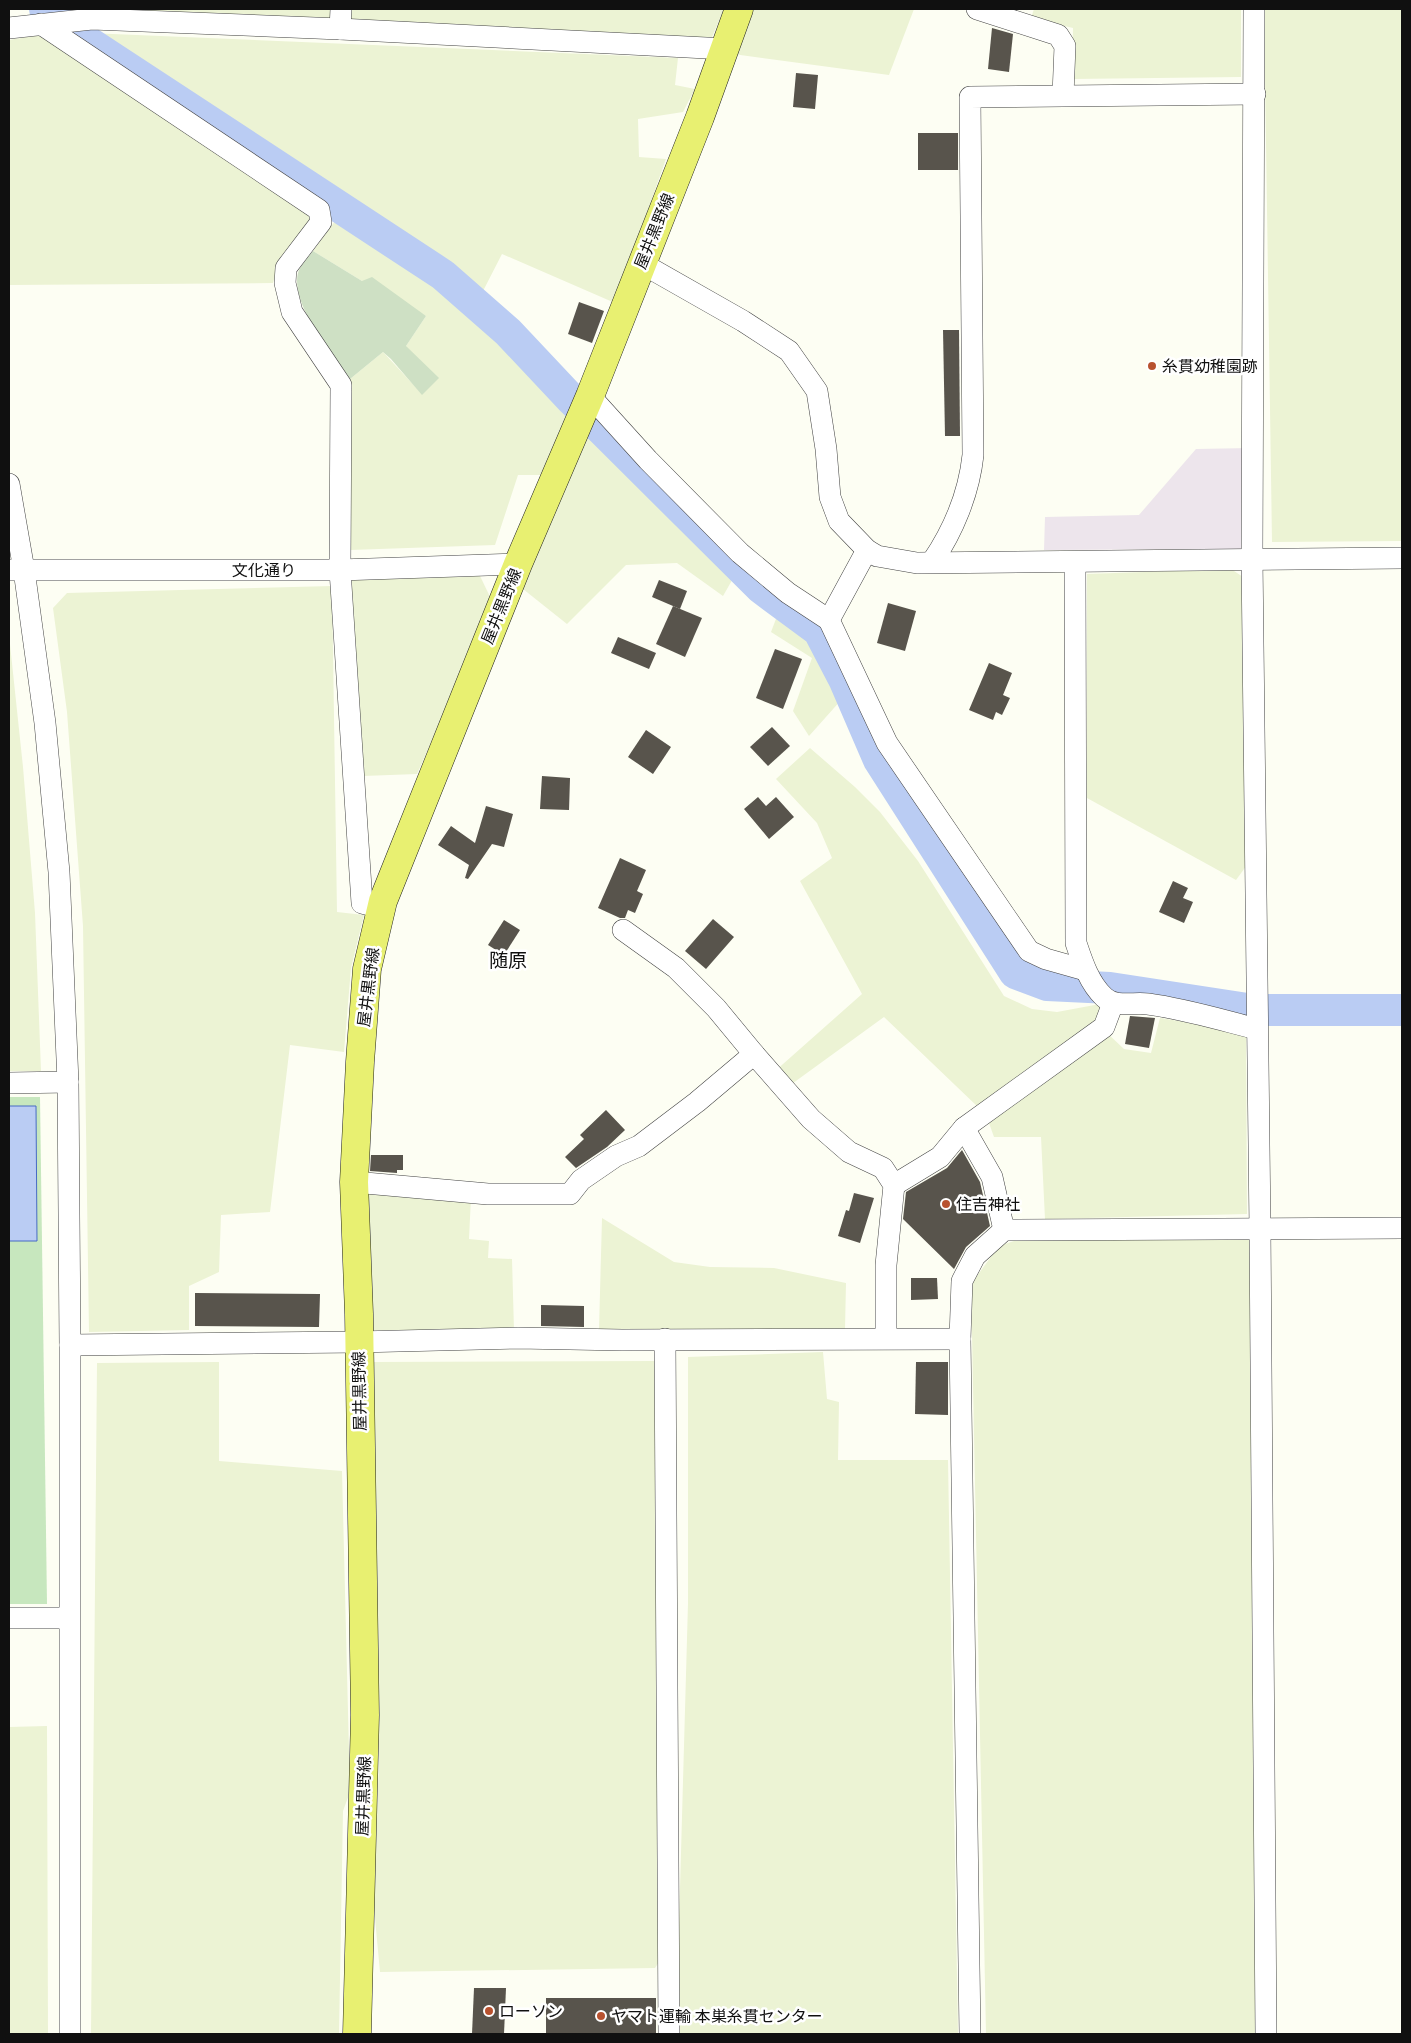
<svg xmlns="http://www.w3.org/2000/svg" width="1411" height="2043" viewBox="0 0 1411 2043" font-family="Merriweather,'Noto Sans JP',serif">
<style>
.industrial{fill:#ede5ec}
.farmland{fill:#ecf3d4}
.green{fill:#c7e7be}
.cemetery{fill:#cee0c4}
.water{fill:#baccf3;stroke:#466bc5}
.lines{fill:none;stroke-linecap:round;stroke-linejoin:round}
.river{stroke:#baccf3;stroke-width:32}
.building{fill:#58544c}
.minor-casing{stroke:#434343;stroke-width:22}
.major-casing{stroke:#212121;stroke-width:29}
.minor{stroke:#fff;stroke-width:21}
.major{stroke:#e8f071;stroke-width:28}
.poi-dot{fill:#b8522f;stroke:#fff;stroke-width:2}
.labels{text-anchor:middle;stroke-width:5;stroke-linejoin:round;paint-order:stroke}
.street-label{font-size:16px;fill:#101010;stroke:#fff}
.poi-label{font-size:16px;fill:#101010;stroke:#fff;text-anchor:start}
.quarter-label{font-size:19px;fill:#101010;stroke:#fff}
</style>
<rect width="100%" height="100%" fill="#fdfef3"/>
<!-- industrial -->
<path class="industrial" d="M 1250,448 L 1249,549 L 1044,550 L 1045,517 L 1139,515 L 1196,449 Z"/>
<!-- farmland -->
<g class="farmland">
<path d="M 93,9 L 333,9 L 333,19 Z"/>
<path d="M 346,9 L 724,9 L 709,44 L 345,19 Z"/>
<path d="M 751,9 L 914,9 L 889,75 L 733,54 Z"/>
<path d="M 1034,9 L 1241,9 L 1241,77 L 1072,79 L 1073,28 L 1031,18 Z"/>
<path d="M 1264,9 L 1402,9 L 1402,541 L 1272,542 Z"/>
<path d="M 89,33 L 678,58 L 675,85 L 695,89 L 683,112 L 638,119 L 639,157 L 666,159 L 615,303 L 502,254 L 483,291 Z"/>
<path d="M 39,35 L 311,211 L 313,226 L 278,265 L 273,283 L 9,285 L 9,40 Z"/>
<path d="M 338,217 L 474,314 L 573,411 L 546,475 L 518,475 L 495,545 L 350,550 L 350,379 L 383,352 L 422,394 L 406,346 L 426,316 L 362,281 L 313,251 Z"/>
<path d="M 589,427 L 735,575 L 723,596 L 677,563 L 626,565 L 567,624 L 523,589 Z"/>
<path d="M 1231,569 L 1246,579 L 1247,865 L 1236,880 L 1087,798 L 1087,574 Z"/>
<path d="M 480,576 L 493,603 L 417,774 L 363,776 L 351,580 Z"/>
<path d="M 332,586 L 337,912 L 364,915 L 351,968 L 344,1052 L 290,1045 L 270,1212 L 221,1215 L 219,1272 L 189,1286 L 189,1330 L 89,1332 L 83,926 L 67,712 L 53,608 L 67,593 Z"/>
<path d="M 779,611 L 817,638 L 842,699 L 809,736 L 793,711 L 812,658 L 771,632 Z"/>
<path d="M 9,635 L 23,767 L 35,913 L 41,1071 L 9,1071 Z"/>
<path d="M 810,748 L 855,787 L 880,812 L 918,861 L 1004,996 L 1032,1009 L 1057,1012 L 1100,1004 L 1100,1023 L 979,1108 L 884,1017 L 789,1086 L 774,1072 L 862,994 L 800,881 L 832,858 L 817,823 L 776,779 Z"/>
<path d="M 1160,1018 L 1241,1031 L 1246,1037 L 1247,1214 L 1045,1219 L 1041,1137 L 994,1137 L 989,1123 L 1105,1031 L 1124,1049 L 1151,1053 Z"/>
<path d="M 368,1191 L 471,1197 L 469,1239 L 489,1241 L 488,1258 L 512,1259 L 514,1330 L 372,1330 Z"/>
<path d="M 602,1218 L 674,1262 L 710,1267 L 774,1268 L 846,1283 L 845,1329 L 599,1330 Z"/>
<path d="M 1250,1239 L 1256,2034 L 986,2034 L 971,1284 L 999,1246 L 1017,1240 Z"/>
<path d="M 823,1352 L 827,1399 L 839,1402 L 838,1460 L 948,1460 L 958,2034 L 678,2034 L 679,1924 L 688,1603 L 688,1357 Z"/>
<path d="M 657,1361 L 659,1962 L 655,1968 L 380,1972 L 373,1897 L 379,1766 L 372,1362 Z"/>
<path d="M 219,1362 L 219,1461 L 342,1471 L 350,1792 L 343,1811 L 339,2034 L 91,2034 L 97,1363 Z"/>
<path d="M 47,1726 L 48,2034 L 9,2034 L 9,1727 Z"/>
</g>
<!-- green -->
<path class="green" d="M 9,1097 L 40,1097 L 47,1604 L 9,1604 Z"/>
<!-- cemetery -->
<path class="cemetery" d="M 313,251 L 362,281 L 372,277 L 426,316 L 406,346 L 439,378 L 422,395 L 391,359 L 383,352 L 350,379 C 333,354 290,305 298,273 C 300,266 308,257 313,251 Z"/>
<!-- water -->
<path class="water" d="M 9,1106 L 36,1106 L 37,1241 L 9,1241 Z"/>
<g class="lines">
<!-- river -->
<path class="river" d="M 45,9 L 73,32 L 443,275 L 508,332 L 572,400 L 761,588 L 819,631 L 844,679 L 879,760 L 1015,973 L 1047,985 L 1110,988 L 1254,1010 L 1402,1010"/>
</g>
<!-- building -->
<g class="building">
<path d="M 992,28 L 1013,34 L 1009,72 L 988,69 Z"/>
<path d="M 796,73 L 818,75 L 815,109 L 793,107 Z"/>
<rect x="918" y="133" width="40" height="37"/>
<path d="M 579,302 L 604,311 L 592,343 L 568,334 Z"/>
<path d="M 943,330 L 959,330 L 960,436 L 945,436 Z"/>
<path d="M 659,580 L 687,591 L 680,609 L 652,597 Z"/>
<path d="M 888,603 L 916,611 L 905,651 L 877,643 Z"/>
<path d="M 673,606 L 702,618 L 685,657 L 656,644 Z"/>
<path d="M 618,637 L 656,653 L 649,669 L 611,653 Z"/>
<path d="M 775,649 L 802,659 L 783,709 L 756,698 Z"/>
<path d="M 989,663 L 1012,673 L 1003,695 L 1010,698 L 1002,715 L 996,712 L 993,720 L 969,710 Z"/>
<path d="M 772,727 L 790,746 L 768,766 L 750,747 Z"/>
<path d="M 646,730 L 671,747 L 653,774 L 628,757 Z"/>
<path d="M 542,776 L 570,778 L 569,810 L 540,809 Z"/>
<path d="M 758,797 L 766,806 L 776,797 L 794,817 L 769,839 L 744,809 Z"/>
<path d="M 486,806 L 513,814 L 504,847 L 492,844 L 468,879 L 465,878 L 469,865 L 438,845 L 451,826 L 475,843 Z"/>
<path d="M 620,858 L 646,870 L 637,891 L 643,894 L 635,913 L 628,910 L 625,918 L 620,918 L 598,908 Z"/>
<path d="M 1173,881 L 1188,888 L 1183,898 L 1193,902 L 1184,923 L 1159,912 Z"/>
<path d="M 713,919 L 734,937 L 706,969 L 685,951 Z"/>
<path d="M 504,920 L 520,930 L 504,955 L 488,945 Z"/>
<path d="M 1130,1016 L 1155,1018 L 1149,1048 L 1125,1044 Z"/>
<path d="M 606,1110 L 625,1130 L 607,1147 L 576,1168 L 565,1157 L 584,1139 L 580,1135 Z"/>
<path d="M 962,1150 L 980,1182 L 990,1226 L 966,1247 L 954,1269 L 903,1219 L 906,1192 L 947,1168 Z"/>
<path d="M 371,1155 L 403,1155 L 403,1170 L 397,1170 L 397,1173 L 370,1171 Z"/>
<path d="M 854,1193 L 874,1198 L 860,1243 L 838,1236 L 846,1210 L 849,1211 Z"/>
<path d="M 911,1278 L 937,1278 L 938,1299 L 911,1300 Z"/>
<path d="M 195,1293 L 320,1294 L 319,1327 L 195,1326 Z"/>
<path d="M 541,1305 L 584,1306 L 584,1327 L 541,1326 Z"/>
<path d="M 916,1362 L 948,1362 L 948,1415 L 915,1414 Z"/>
<path d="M 474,1988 L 506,1988 L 504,2034 L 472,2034 Z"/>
<rect x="546" y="1998" width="110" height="36"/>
</g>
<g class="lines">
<defs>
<g id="minor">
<path d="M 977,9 L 1058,35 L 1065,46 L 1063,95"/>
<path d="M 1254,9 L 1252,559 L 1260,1228 L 1266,2034"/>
<path d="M 41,24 L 319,210 L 321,222 L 286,268 L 285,283 L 292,312 L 341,385 L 340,570 L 362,903 L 382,908"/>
<path d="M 9,28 L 92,19 L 340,29 L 726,49"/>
<path d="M 340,29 L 341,9"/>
<path d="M 641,263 L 743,321 L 789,351 L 817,391 L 826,449 L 830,497 L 839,521 L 867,550 L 877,556 L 917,563 L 1402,558"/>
<path d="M 590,396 L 648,460 L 740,553 L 788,593 L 829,620 L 887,743 L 1029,951 L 1046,959 L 1085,970"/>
<path d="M 9,484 L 24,570 L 45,723 L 59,872 L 68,1082 L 70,1345 L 70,2034"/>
<path d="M 932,562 C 953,531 969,493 973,455 L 970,97 L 1255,94"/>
<path d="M 1075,562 L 1076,943 C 1082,961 1089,983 1104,997 C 1115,1008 1134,1002 1148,1004 C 1185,1009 1221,1020 1257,1029"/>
<path d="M 9,570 L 340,570 L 518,564"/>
<path d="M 829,620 L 867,550"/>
<path d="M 623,930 L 676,968 L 716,1008 L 754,1054"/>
<path d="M 9,1083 L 68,1082"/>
<path d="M 964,1128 L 992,1177 L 1004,1230"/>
<path d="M 354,1182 L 488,1194 L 570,1194 L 581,1180 L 616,1156 L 639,1146 L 697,1102 L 754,1054 L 811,1119 L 849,1152 L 883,1168 L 894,1185 L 886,1265 L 886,1338"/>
<path d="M 894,1185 L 940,1157 L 964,1128 L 1104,1027 L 1113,1003"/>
<path d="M 665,1339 L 669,2034"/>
<path d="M 70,1345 L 358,1342 L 518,1338 L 622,1340 L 960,1339"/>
<path d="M 9,1618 L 69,1618"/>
<path d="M 970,2034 L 960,1339 L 962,1281 L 975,1256 L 1004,1230 L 1402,1228"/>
</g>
<path id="major" d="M 357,2034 L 365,1715 L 359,1314 L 354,1182 L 360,1062 L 367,969 L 383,901 L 518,564 L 590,396 L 700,117 L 739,9"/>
</defs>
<!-- minor casing -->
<use href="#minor" class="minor-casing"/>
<!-- major casing -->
<use href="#major" class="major-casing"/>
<!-- minor -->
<use href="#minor" class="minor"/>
<!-- major -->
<use href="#major" class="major"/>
</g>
<!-- markers -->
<g class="poi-dot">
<circle cx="1152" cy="366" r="5"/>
<circle cx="946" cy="1204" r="5"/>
<circle cx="489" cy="2011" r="5"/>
<circle cx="601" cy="2016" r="5"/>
</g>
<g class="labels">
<!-- street labels -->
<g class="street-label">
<text transform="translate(654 231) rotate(-68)" y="6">屋井黒野線</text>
<text x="264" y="576">文化通り</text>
<text transform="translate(501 606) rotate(-68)" y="6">屋井黒野線</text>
<text transform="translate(368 987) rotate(-83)" y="6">屋井黒野線</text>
<text transform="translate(359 1391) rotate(-91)" y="6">屋井黒野線</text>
<text transform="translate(363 1796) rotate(-88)" y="6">屋井黒野線</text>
</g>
<!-- poi labels -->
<g class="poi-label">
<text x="1162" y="372">糸貫幼稚園跡</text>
<text x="956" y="1210">住吉神社</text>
<text x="499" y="2017">ローソン</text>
<text x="611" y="2022">ヤマト運輸 本巣糸貫センター</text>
</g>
<!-- quarter labels -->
<g class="quarter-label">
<text x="508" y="967">随原</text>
</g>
</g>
<!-- border -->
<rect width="1411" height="2043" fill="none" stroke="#101010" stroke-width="20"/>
</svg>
